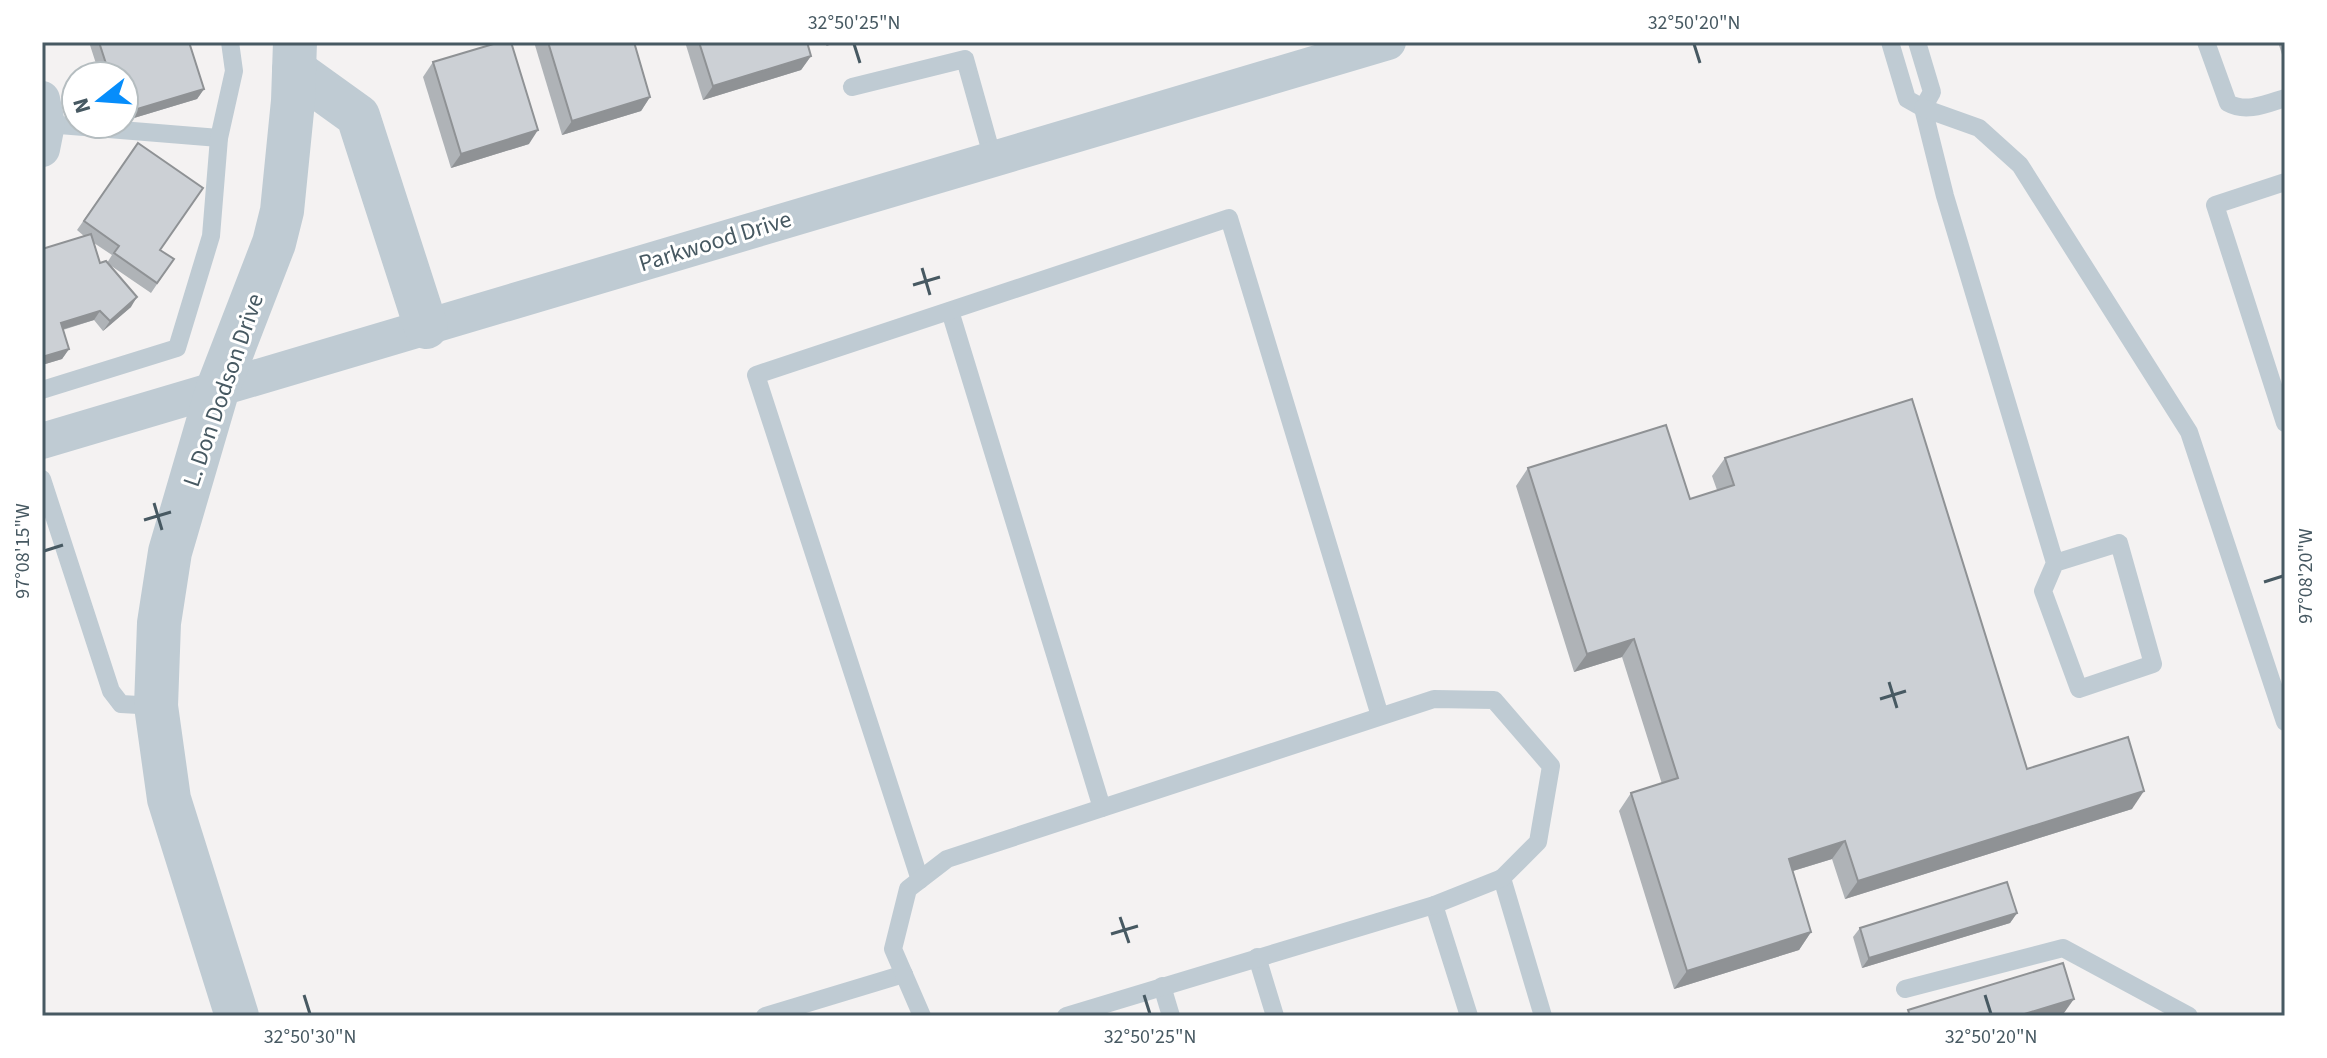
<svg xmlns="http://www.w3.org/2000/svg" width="2327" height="1058" viewBox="0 0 2327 1058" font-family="'Source Sans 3',sans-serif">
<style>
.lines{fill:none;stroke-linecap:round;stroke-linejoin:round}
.service{stroke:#bfcbd3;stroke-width:18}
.minor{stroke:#bfcbd3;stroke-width:36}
.tertiary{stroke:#bfcbd3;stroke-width:44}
.wall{fill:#afb3b7}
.shaded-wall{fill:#8f9295}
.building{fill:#ccd0d5;stroke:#8f9295;stroke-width:2}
.ticks{fill:none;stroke:#475962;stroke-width:3}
.labels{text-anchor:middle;stroke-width:6;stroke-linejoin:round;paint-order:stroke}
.street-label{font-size:24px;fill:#475962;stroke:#fff}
.neatline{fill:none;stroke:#475962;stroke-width:3}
.ticks-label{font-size:20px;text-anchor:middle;fill:#475962}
</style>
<rect width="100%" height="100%" fill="#f4f2f2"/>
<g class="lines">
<!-- service -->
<g class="service">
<path d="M 1890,42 L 1907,99 L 1923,108 L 1932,92 L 1917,42"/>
<path d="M 2206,42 L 2228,103 C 2246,113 2266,104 2285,98"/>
<path d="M 852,87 L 965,59 L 993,159"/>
<path d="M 1923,108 L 1945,196 L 2055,563 L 2043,591 L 2079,689 L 2153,664 L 2119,543 L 2055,563"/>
<path d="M 1923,108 L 1979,128 L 2020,165 L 2189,432 L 2285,722"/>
<path d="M 47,124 L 219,138"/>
<path d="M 2285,182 L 2215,205 L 2285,423"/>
<path d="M 950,311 L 1102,808"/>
<path d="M 42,390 L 177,348 L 211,236 L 219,138 L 234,71 L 230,42"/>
<path d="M 42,479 L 111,691 L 121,704 L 156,706"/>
<path d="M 1502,878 L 1543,1016"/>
<path d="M 920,880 L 756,375 L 1229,218 L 1380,716"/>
<path d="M 1434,905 L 1469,1016"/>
<path d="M 1257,957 L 1275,1016"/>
<path d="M 1162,986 L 1171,1016"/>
<path d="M 1905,989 L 2063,948 L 2189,1016"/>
<path d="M 765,1016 L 904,974"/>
<path d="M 922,1016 L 893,949 L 908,889 L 947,859 L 1434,699 L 1494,700 L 1551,766 L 1538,842 L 1502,878 L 1434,905 L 1066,1016"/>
</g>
<!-- minor -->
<g class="minor">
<path d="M 42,99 L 47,124 L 42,149"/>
<path d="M 42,441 L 1388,42"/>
</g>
<!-- tertiary -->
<g class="tertiary">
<path d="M 294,70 L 358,116 L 426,327"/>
<path d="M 237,1016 L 169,799 L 156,706 L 159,623 L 170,552 L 218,388 L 274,243 L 282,211 L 293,101 L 295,42"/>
</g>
</g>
<!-- wall -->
<g class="wall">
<path d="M 89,42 L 189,42 L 204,89 L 197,99 L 124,121 L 124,76 L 100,76 Z"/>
<path d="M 534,42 L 634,42 L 650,97 L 641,111 L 562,135 Z"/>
<path d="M 685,42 L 807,42 L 811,56 L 801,70 L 703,100 Z"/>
<path d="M 2278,42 L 2285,42 L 2285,64 Z"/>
<path d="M 433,62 L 529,144 L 451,168 L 423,77 Z"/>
<path d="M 138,143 L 160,250 L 174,259 L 151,293 L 107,263 L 112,255 L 94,243 L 100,263 L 131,307 L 103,331 L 94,320 L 63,330 L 69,349 L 62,359 L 42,365 L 84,236 L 77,230 Z"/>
<path d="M 1725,458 L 2027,769 L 2132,809 L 1845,899 L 1832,859 L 1793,871 L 1811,932 L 1799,950 L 1674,989 L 1619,811 L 1631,793 L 1662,784 L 1622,657 L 1574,672 L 1516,486 L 1528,468 L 1690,499 L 1717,490 L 1712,476 Z"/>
<path d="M 2017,913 L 2010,923 L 1862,968 L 1853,937 L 1860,928 Z"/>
</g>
<!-- shaded-wall -->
<g class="shaded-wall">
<path d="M 829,42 L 840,42 L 826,46 Z"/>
<path d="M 811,56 L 801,70 L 703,100 L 713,86 Z"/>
<path d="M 204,89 L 197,99 L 124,121 L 124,113 Z"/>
<path d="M 650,97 L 641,111 L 562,135 L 572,121 Z"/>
<path d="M 538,130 L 529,144 L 451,168 L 461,154 Z"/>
<path d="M 137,297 L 131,307 L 103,331 L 110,321 Z"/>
<path d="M 100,311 L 94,320 L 54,332 L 61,323 Z"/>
<path d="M 69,349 L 62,359 L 42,365 L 42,357 Z"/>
<path d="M 1634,639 L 1622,657 L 1574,672 L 1587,654 Z"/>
<path d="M 2144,791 L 2132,809 L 1845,899 L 1858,881 Z"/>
<path d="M 1845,841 L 1832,859 L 1776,876 L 1789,859 Z"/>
<path d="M 2017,913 L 2010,923 L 1862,968 L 1869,958 Z"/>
<path d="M 1811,932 L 1799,950 L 1674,989 L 1687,971 Z"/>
<path d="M 2074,999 L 2064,1013 L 2055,1016 L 2018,1016 Z"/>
</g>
<!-- building -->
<g class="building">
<path d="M 99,42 L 189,42 L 204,89 L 124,113 L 124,76 L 110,76 Z"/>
<path d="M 500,42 L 511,42 L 538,130 L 461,154 L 433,62 Z"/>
<path d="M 548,42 L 634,42 L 650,97 L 572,121 Z"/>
<path d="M 699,42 L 807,42 L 811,56 L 713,86 Z"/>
<path d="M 138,143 L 203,188 L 160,250 L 174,259 L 157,283 L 114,253 L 119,246 L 84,221 Z"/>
<path d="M 91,234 L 100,263 L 106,261 L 137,297 L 110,321 L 100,311 L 61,323 L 69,349 L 42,357 L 42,249 Z"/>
<path d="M 1912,399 L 2027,769 L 2128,737 L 2144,791 L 1858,881 L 1845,841 L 1789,859 L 1811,932 L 1687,971 L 1631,793 L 1678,778 L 1634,639 L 1587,654 L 1528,468 L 1666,425 L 1690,499 L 1734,485 L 1725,458 Z"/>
<path d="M 2007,882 L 2017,913 L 1869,958 L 1860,928 Z"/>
<path d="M 2063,963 L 2074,999 L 2018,1016 L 1910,1016 L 1908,1010 Z"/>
</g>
<!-- ticks -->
<path class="ticks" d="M 854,44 L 860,63M 1694,44 L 1700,63M 922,268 L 930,295M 913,285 L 940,277M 154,503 L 162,530M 144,520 L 171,512M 44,551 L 63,545M 2264,582 L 2283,576M 1889,682 L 1897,708M 1880,699 L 1906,691M 1120,917 L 1129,943M 1111,934 L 1138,926M 304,995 L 310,1014M 1144,995 L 1150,1014M 1985,995 L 1991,1014"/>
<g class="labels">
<!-- street labels -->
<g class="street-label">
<text transform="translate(715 241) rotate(-17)" y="8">Parkwood Drive</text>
<text transform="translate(223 390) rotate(-71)" y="8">L. Don Dodson Drive</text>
</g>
</g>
<!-- border -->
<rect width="2327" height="1058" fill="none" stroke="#ffffff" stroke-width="88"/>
<!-- north arrow -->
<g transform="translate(100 100) rotate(253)"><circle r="38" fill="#ffffff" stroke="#b5bdc0" stroke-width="2"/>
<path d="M0-6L14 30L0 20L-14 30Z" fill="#068dfb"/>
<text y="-12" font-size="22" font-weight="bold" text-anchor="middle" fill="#475962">N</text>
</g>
<rect x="44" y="44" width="2239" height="970" class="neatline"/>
<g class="ticks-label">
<text x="854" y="29">32°50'25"N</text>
<text x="1694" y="29">32°50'20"N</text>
<text transform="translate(22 551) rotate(-90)" y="7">97°08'15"W</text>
<text transform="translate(2305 576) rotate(-90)" y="7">97°08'20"W</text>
<text x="310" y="1043">32°50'30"N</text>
<text x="1150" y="1043">32°50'25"N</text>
<text x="1991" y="1043">32°50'20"N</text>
</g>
</svg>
